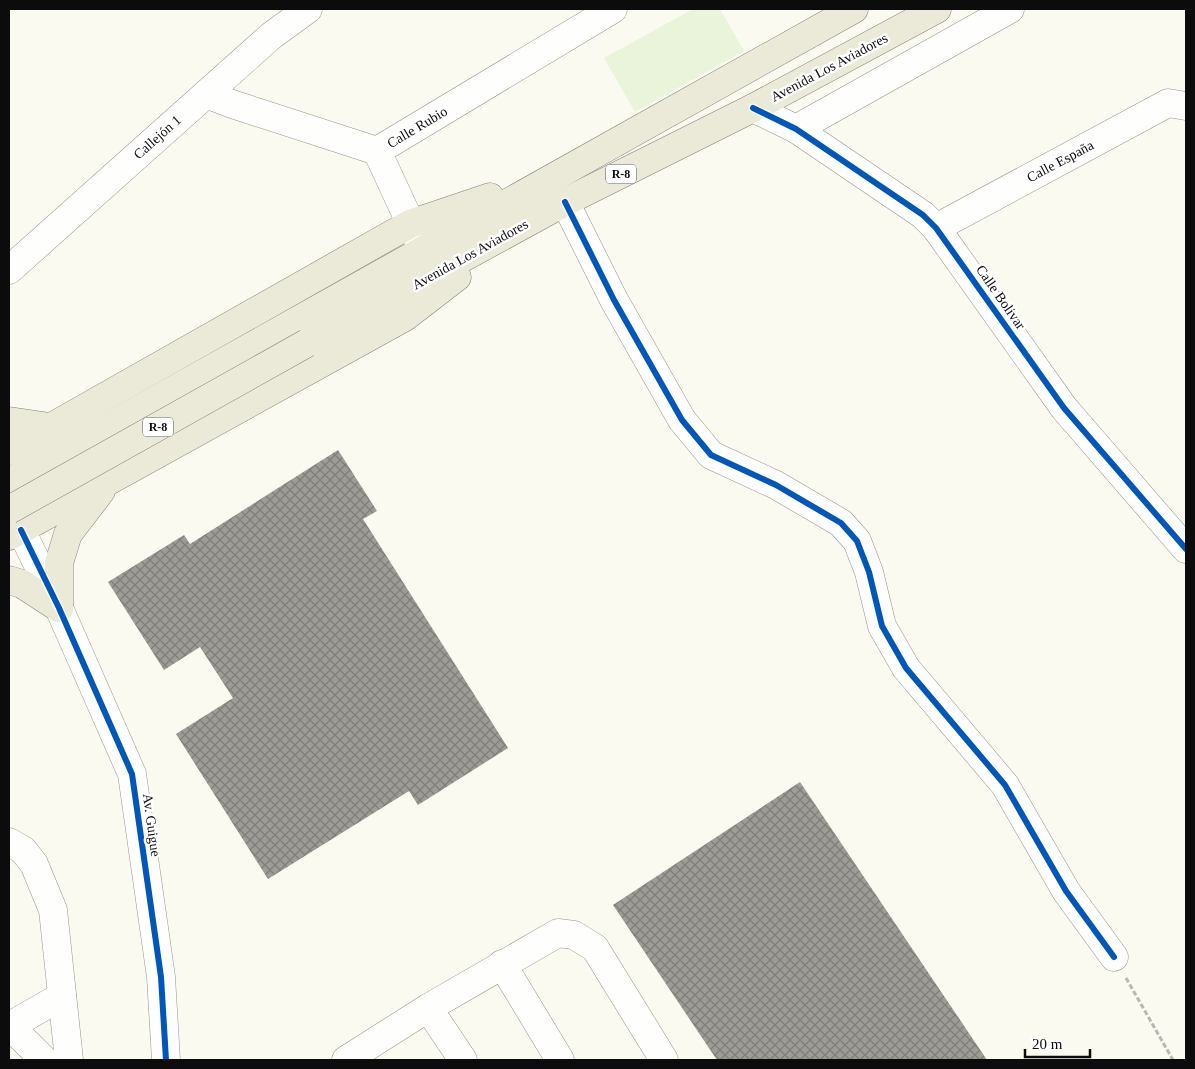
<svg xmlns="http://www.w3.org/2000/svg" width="1195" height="1069" viewBox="0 0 1195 1069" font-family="Georgia,serif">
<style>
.pitch{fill:#eaf4da}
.building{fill:url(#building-cross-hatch)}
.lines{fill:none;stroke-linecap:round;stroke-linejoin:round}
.minor-casing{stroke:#94938f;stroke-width:29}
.major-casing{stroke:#81807c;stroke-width:29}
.path{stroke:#b7b7b5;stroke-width:3;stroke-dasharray:5 2.5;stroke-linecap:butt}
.minor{stroke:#fefefd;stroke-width:28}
.major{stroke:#ebe9d8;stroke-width:28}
.major-bridge-casing{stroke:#81807c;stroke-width:29;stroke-linecap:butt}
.major-bridge{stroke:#ebe9d8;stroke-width:28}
.cycleway-casing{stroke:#fff;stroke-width:9}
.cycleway{stroke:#0057b8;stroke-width:6}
.labels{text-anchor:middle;stroke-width:5;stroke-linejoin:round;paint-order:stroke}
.shield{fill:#fff;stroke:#555;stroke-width:1}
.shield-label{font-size:12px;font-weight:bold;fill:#0c0c0c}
.street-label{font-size:14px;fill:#0c0c0c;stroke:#fff}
</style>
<defs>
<pattern id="building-cross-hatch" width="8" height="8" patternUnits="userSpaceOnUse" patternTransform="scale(1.25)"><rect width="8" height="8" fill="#9e9c96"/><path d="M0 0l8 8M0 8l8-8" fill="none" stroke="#7f7e79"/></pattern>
</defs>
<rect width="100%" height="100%" fill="#fbfaf0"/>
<!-- pitch -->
<path class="pitch" d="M 693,9 L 720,9 L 744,51 L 635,112 L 604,58 Z"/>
<!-- building -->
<g class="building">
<path d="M 338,450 L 377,511 L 363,519 L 508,748 L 418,805 L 409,791 L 268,879 L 176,734 L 233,698 L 200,647 L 164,670 L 108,582 L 184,535 L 190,544 Z"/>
<path d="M 800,782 L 987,1060 L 717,1060 L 613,905 Z"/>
</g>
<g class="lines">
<defs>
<g id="minor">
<path d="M 206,94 L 232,104 L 377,151 L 613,9"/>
<path d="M 753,108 L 796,129 L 923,215 L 936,228 L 1064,408 L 1186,549"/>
<path d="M 796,129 L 1010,9"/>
<path d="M 377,151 L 421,246"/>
<path d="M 565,202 L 614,300 L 682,420 L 711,455 L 776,485 L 841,523 L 857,541 L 869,572 L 882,626 L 906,668 L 1005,785 L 1066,891 L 1114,957"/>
<path d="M 936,228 L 1168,103 L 1186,106"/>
<path d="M 9,270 L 271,36 L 308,9"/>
<path d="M 21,530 L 59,608 L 132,774 L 161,977 L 166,1060"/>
<path d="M 9,842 L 23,850 L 34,864 L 53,910 L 69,1060"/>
<path d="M 502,964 L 560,1060"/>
<path d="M 428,1008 L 463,1060"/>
<path d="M 9,1025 L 44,1060"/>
<path d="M 10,1026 L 62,996"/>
<path d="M 346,1060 L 428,1008 L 558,933 L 574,935 L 595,948 L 664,1060"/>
</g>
<g id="major">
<path d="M 307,343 L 565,202 L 753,108 L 937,9"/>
<path d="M 9,421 L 50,427"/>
<path d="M 9,451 L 410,224 L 490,197"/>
<path d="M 9,482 L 854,9"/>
<path d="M 9,536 L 405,317 L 457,277"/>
<path d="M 9,580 L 22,584 L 59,608"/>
<path d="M 59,608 L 59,563 L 68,534 L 101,491"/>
</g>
</defs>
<!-- minor casing -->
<use href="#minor" class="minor-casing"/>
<!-- major casing -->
<use href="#major" class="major-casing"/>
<!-- path -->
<path class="path" d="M 1126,978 L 1173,1060"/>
<!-- minor -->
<use href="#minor" class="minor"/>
<!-- major -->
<use href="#major" class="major"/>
<defs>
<path id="major-bridge" d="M 9,510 L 307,343"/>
</defs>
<!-- major-bridge casing -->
<use href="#major-bridge" class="major-bridge-casing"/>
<!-- major-bridge -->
<use href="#major-bridge" class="major-bridge"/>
<defs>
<g id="cycleway">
<path d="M 753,108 L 796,129 L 923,215 L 936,228 L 1064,408 L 1186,549"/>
<path d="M 565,202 L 614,300 L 682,420 L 711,455 L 776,485 L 841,523 L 857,541 L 869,572 L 882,626 L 906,668 L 1005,785 L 1066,891 L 1114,957"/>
<path d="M 21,530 L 59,608 L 132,774 L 161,977 L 166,1060"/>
</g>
</defs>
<!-- cycleway casing -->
<use href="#cycleway" class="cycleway-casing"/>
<!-- cycleway -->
<use href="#cycleway" class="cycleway"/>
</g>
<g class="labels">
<!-- shield labels -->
<g class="shield">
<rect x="606" y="164.5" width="30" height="19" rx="4"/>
<rect x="143" y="417.5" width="30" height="19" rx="4"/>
</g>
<g class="shield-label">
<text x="621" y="178">R-8</text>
<text x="158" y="431">R-8</text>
</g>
<!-- street labels -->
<g class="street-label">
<text transform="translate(829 67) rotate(-28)" y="5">Avenida Los Aviadores</text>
<text transform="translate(417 127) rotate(-31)" y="5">Calle Rubio</text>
<text transform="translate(157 137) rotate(-42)" y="5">Callejón 1</text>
<text transform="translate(1060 161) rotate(-28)" y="5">Calle España</text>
<text transform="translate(470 254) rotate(-29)" y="5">Avenida Los Aviadores</text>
<text transform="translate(1001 297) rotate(55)" y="5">Calle Bolivar</text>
<text transform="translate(152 825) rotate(82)" y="5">Av. Guigue</text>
</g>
</g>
<!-- border -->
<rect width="1195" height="1069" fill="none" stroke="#0c0c0c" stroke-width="20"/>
<!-- scale -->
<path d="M1025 1049v8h65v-8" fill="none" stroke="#0c0c0c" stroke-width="2.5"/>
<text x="1032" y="1049" font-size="15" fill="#0c0c0c" stroke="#ffffff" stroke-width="4" paint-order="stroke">20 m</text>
</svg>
